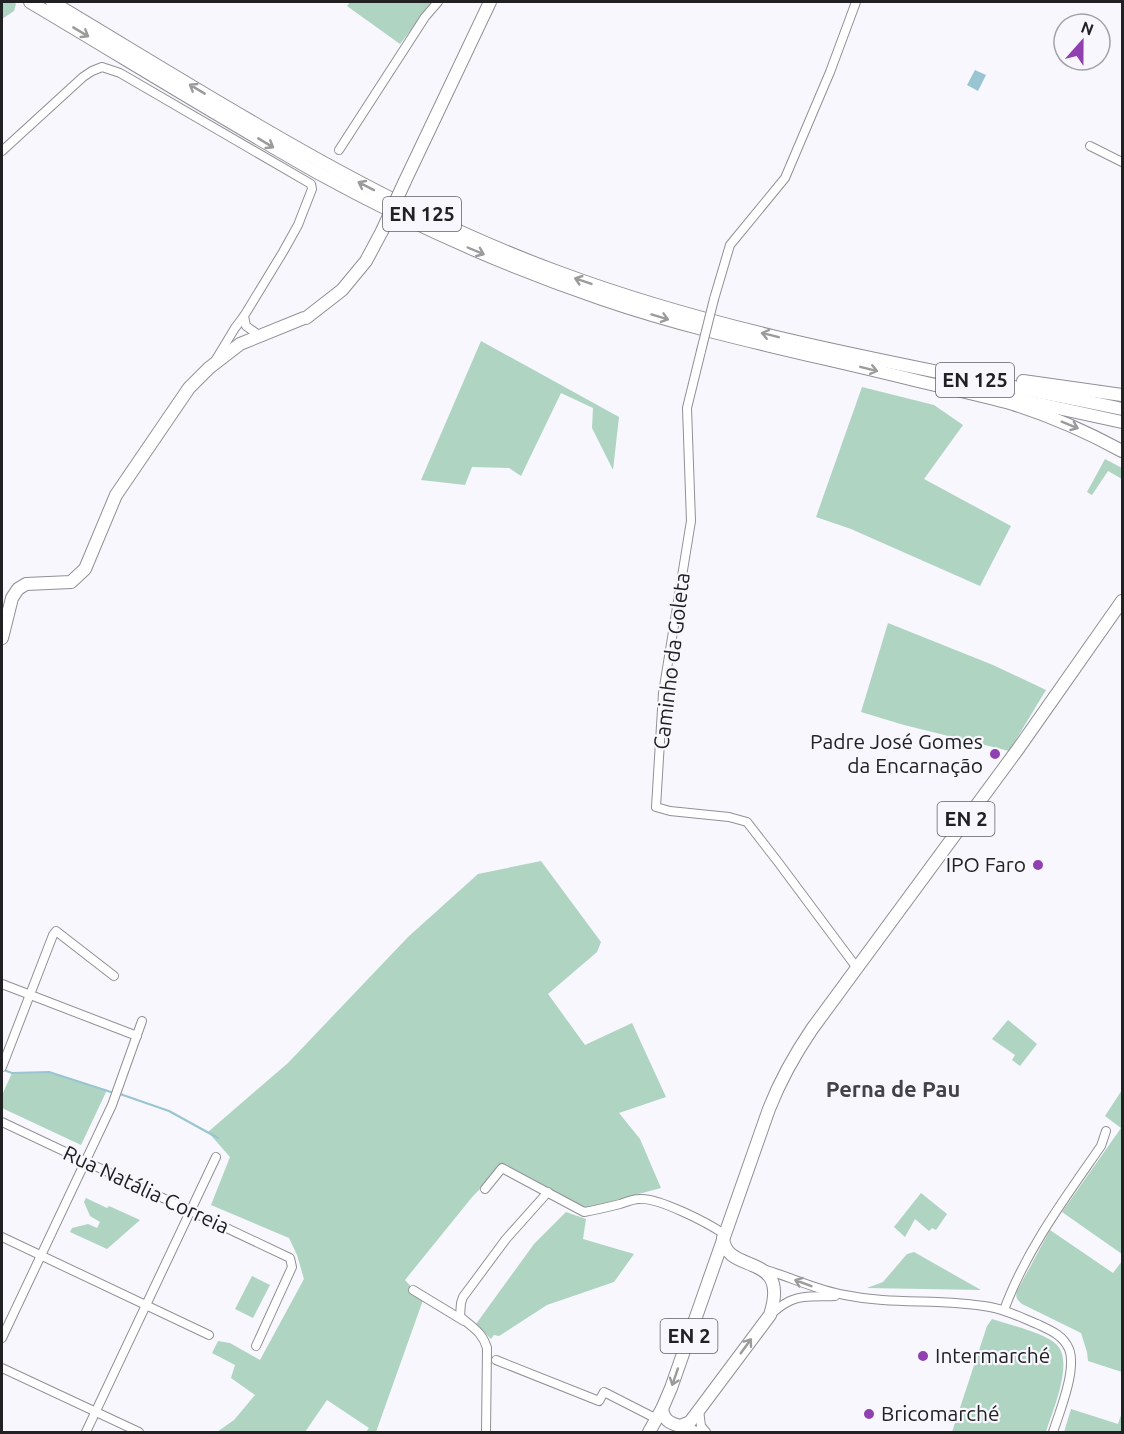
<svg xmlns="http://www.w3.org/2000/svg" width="1124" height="1434" viewBox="0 0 1124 1434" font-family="Ubuntu,sans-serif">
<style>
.green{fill:#afd4c1}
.water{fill:#98c5d1}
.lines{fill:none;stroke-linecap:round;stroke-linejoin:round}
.stream{stroke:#98c5d1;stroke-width:2}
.street-casing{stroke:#909096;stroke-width:10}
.secondary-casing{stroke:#909096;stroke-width:14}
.primary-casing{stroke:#909096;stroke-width:14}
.street{stroke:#fff;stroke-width:8}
.secondary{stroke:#fff;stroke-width:12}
.primary{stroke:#fff;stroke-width:12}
.street-bridge-casing{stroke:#909096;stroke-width:10;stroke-linecap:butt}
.secondary-bridge-casing{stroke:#909096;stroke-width:14;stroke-linecap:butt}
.street-bridge{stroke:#fff;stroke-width:8}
.secondary-bridge{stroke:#fff;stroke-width:12}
.oneway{stroke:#9b9b9c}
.poi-dot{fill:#9040b0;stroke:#f7f7fd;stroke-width:2}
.labels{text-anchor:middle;stroke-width:4.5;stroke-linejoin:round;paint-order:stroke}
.shield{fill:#f7f7fd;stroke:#616164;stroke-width:1.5}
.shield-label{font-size:20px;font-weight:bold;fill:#212123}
.street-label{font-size:21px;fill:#212123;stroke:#f7f7fd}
.poi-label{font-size:21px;fill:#212123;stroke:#f7f7fd;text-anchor:end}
.neighbourhood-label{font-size:22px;font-weight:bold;fill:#434347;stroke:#f7f7fd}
</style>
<rect width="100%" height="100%" fill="#f7f7fd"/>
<!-- green -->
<g class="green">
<path d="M 2,2 L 14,2 L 16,4 L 14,11 L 2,19 Z"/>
<path d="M 350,2 L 432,2 L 400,44 L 347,6 Z"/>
<path d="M 481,341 L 619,417 L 613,470 L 592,428 L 593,408 L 561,393 L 521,476 L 509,468 L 472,467 L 465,485 L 421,480 Z"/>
<path d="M 862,387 L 934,405 L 963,425 L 924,479 L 1011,526 L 980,586 L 851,529 L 816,517 Z"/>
<path d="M 1105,459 L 1122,468 L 1122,479 L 1108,471 L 1092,495 L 1087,492 Z"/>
<path d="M 888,623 L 993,665 L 1046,690 L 1009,751 L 904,725 L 861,712 Z"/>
<path d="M 541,861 L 601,942 L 597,952 L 548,994 L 585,1045 L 632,1023 L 666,1097 L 619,1113 L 640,1139 L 661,1188 L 586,1208 L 505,1164 L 473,1196 L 405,1280 L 423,1300 L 376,1432 L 366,1432 L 369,1428 L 327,1400 L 305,1432 L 217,1432 L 234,1420 L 255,1395 L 231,1378 L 235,1365 L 212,1353 L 218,1341 L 230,1343 L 260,1360 L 304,1279 L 297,1255 L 289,1238 L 211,1205 L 230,1157 L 208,1132 L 288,1063 L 408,937 L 478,874 Z"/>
<path d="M 1008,1020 L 1037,1044 L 1020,1066 L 1012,1060 L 1015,1055 L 992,1039 Z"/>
<path d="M 49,1072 L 107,1090 L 81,1145 L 2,1108 L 2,1095 L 12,1073 Z"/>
<path d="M 1122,1090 L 1122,1254 L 1062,1212 L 1121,1128 L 1105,1116 Z"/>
<path d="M 921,1193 L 947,1214 L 936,1230 L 932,1228 L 929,1231 L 915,1219 L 905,1237 L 894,1227 Z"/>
<path d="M 86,1198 L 107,1208 L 109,1206 L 140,1220 L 107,1249 L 70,1232 L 72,1228 L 88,1224 L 97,1228 L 100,1222 L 90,1216 L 84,1202 Z"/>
<path d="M 566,1212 L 586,1219 L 583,1239 L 634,1254 L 614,1282 L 547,1305 L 499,1336 L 494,1335 L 491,1339 L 476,1324 L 534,1244 Z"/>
<path d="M 1050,1230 L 1113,1273 L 1122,1261 L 1122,1372 L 1088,1361 L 1087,1352 L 1081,1333 L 1022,1304 C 1017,1300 1015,1297 1017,1291 Z"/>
<path d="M 914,1252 L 981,1290 L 867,1288 L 883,1282 L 907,1254 Z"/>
<path d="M 252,1276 L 270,1285 L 253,1318 L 235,1309 Z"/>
<path d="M 992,1319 C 1010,1325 1043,1332 1056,1344 C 1075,1361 1052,1412 1046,1432 L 952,1432 L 987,1326 Z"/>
<path d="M 1071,1409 L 1118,1424 L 1122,1412 L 1122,1432 L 1064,1432 Z"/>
</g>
<!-- water -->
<path class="water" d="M 975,70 L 986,75 L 978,91 L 967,85 Z"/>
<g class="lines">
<!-- stream -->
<g class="stream">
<path d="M 4,1070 L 12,1073 L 49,1072 L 114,1093"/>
<path d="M 120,1094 L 169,1111 L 218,1138"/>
</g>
<defs>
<g id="street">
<path d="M 1090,146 L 1122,162"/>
<path d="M 339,150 L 425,17 L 438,2"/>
<path d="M 2,151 L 83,77 L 92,71 L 102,67 L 120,73 L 311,184 L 312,189 L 298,225 L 283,252 L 244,316 L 246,326 L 260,336"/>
<path d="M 714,299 L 730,245 L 785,178 L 830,72 L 856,2"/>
<path d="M 701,351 L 687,408 L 691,521 L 663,693 L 656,807 L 670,811 L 729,817 L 747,822 L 778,862 L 857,968"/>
<path d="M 215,361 L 235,328 L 244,316"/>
<path d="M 2,984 L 137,1036"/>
<path d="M 2,1067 L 53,935 L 56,931 L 114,976"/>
<path d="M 2,1122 L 290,1258 L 292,1267 L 256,1346"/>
<path d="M 485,1189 L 502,1168 L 584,1212 C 596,1210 608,1207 620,1204 C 626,1202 633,1199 639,1199 C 658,1197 708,1223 724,1234"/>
<path d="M 2,1237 L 209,1335"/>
<path d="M 763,1269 C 791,1277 816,1290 845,1295 C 893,1305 943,1298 990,1307 C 1007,1310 1022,1318 1037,1324 C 1050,1330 1063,1335 1069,1349 C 1077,1369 1060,1411 1053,1432"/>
<path d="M 413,1290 L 464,1321"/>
<path d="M 1004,1310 C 1026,1250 1065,1198 1101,1146 L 1106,1131"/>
<path d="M 770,1315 C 775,1311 780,1306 786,1303 C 800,1294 819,1297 835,1296"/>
<path d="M 2,1338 L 112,1105 L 142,1021"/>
<path d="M 496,1360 L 599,1401 L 604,1392 L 657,1419"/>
<path d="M 2,1368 L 139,1432"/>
<path d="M 699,1410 L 701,1426 L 706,1432"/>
<path d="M 680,1426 L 701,1432"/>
<path d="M 86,1432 L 216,1157"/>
<path d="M 486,1432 L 487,1348 C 482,1331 472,1328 460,1316 L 461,1303 L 463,1297 L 506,1239 L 548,1192"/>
</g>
<g id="secondary">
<path d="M 405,181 L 490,2"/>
<path d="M 2,638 L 12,598 L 18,589 L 26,584 L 71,582 L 85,569 L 116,495 L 189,388 L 209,368 L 240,344 L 304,318 L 306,318 L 342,290 L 366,261 L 382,231"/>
</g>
<g id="primary">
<path d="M 30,2 C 126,59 221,118 318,173 C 409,223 504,266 602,299 C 704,334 810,354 914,380 C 947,388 980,395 1013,404 C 1051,416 1087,432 1122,451"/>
<path d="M 52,2 C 216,100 378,206 558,272 C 740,340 933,369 1122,409"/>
<path d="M 1023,381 L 1122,395"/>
<path d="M 1017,399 L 1122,422"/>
<path d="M 662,1409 C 664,1420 669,1423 680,1426 L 690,1422 L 770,1315 C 791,1250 726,1276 723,1238"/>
<path d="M 649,1432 L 662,1409 L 671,1388 L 769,1109 C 780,1081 795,1054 812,1029 L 1018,749 L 1122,601"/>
</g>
</defs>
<!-- street casing -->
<use href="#street" class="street-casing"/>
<!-- secondary casing -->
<use href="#secondary" class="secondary-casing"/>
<!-- primary casing -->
<use href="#primary" class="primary-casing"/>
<!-- street -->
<use href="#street" class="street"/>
<!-- secondary -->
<use href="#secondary" class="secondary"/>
<!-- primary -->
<use href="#primary" class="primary"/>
<defs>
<path id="street-bridge" d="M 701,351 L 714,299"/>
<path id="secondary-bridge" d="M 382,231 L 405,181"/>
</defs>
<!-- street-bridge casing -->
<use href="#street-bridge" class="street-bridge-casing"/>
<!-- secondary-bridge casing -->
<use href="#secondary-bridge" class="secondary-bridge-casing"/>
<!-- street-bridge -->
<use href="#street-bridge" class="street-bridge"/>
<!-- secondary-bridge -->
<use href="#secondary-bridge" class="secondary-bridge"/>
</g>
<!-- one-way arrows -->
<defs><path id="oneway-shaft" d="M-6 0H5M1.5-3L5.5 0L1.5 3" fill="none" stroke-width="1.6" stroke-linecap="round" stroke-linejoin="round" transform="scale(1.5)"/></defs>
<g class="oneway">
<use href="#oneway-shaft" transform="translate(81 32) rotate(31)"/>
<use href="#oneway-shaft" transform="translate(197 89) rotate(-149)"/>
<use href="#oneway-shaft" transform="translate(266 143) rotate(31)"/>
<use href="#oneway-shaft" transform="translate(366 186) rotate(-153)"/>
<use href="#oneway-shaft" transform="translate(476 251) rotate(23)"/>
<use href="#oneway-shaft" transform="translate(583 281) rotate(-161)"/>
<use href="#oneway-shaft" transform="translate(660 317) rotate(17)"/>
<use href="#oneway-shaft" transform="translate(770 335) rotate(-166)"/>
<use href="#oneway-shaft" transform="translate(869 369) rotate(14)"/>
<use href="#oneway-shaft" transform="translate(1070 425) rotate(22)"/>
<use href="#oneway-shaft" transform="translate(803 1283) rotate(-159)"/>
<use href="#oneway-shaft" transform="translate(746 1346) rotate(-54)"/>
<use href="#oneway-shaft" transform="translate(675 1377) rotate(109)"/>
</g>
<!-- markers -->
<g class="poi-dot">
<circle cx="995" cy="754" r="6"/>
<circle cx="1038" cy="865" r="6"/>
<circle cx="923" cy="1356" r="6"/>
<circle cx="869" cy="1414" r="6"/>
</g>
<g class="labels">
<!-- shield labels -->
<g class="shield">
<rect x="383" y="197" width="78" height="34" rx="4.5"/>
<rect x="936" y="363" width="78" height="34" rx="4.5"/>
<rect x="937.5" y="802" width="57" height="34" rx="4.5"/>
<rect x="660.5" y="1319" width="57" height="34" rx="4.5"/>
</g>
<g class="shield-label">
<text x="422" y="221">EN 125</text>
<text x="975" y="387">EN 125</text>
<text x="966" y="826">EN 2</text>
<text x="689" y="1343">EN 2</text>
</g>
<!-- street labels -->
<g class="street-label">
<text transform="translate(672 661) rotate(-83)" y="7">Caminho da Goleta</text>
<text transform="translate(146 1190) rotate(25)" y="7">Rua Natália Correia</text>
</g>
<!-- poi labels -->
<g class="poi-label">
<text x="983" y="749">Padre José Gomes<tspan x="983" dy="24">da Encarnação</tspan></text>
<text x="1026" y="872">IPO Faro</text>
<text x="935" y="1363" text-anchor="start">Intermarché</text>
<text x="881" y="1421" text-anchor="start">Bricomarché</text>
</g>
<!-- neighbourhood labels -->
<g class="neighbourhood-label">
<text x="893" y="1097">Perna de Pau</text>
</g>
</g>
<!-- border -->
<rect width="1124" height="1434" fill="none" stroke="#212123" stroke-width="6"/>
<!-- north arrow -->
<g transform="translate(1082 42) rotate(21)"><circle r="28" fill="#f7f7fd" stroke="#a1a1a6" stroke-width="1.5"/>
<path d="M0-4.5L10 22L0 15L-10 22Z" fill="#9040b0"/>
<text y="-9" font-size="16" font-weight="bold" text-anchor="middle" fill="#212123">N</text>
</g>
</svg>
